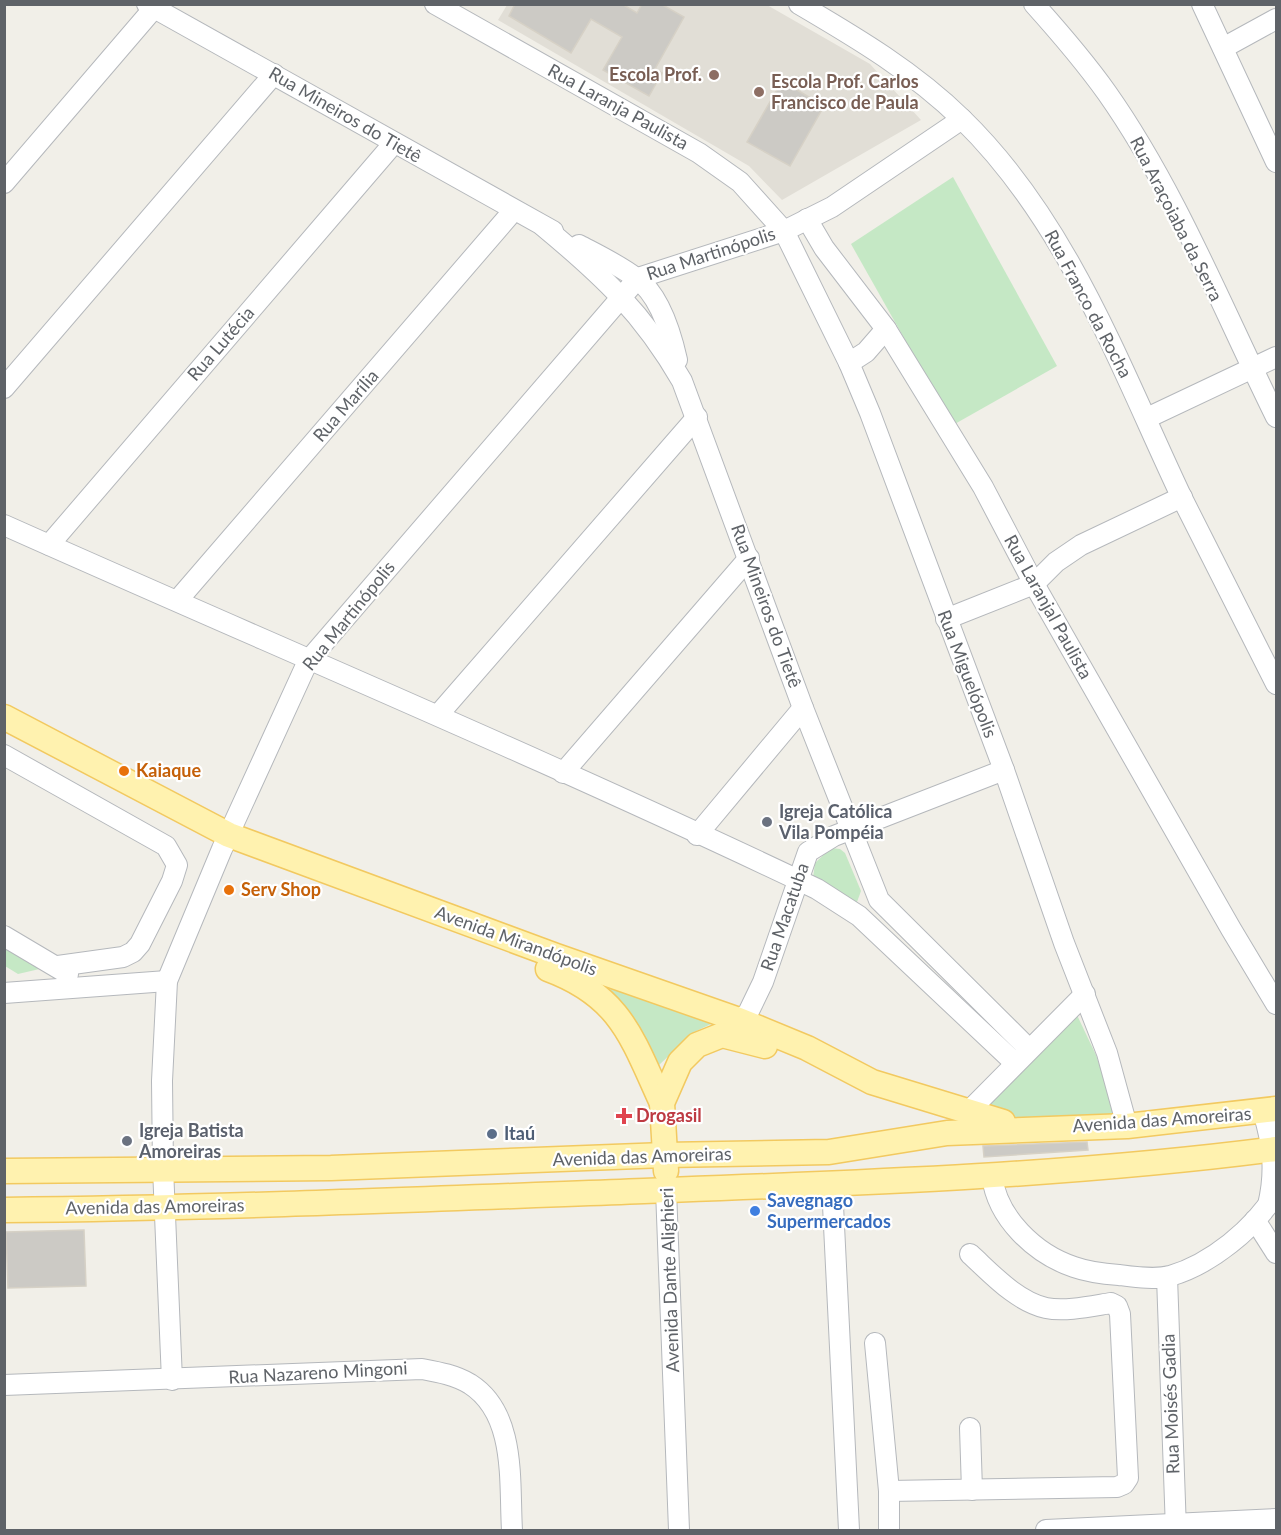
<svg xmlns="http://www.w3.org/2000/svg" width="1281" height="1535" viewBox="0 0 1281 1535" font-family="Lato,sans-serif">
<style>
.education{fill:#e1ded6}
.park{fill:#c5e8c5}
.building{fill:#cccac5;stroke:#d6d1c6;stroke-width:1.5}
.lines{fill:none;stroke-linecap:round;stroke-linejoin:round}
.minor-casing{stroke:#b5b8bc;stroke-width:22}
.major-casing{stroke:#f2c960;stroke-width:27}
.minor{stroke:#fff;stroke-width:20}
.major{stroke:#fff2af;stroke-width:24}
.education-dot{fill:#8d6e63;stroke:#fff;stroke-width:2}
.food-dot{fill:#e8710a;stroke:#fff;stroke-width:2}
.worship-dot{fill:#6b7280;stroke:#fff;stroke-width:2}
.health-dot{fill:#e0444e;stroke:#fff;stroke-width:2}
.service-dot{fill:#5c6f8a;stroke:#fff;stroke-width:2}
.shop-dot{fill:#3f7fe0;stroke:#fff;stroke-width:2}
.labels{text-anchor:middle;stroke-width:4.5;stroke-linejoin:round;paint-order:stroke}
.education-label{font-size:18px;font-weight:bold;fill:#785e54;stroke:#fff;text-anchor:end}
.street-label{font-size:18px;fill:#5f6368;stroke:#fff}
.food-label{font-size:18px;font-weight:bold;fill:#c56008;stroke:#fff;text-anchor:start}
.worship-label{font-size:18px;font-weight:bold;fill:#5b616d;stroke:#fff;text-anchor:start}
.health-label{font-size:18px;font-weight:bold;fill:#be3a42;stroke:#fff;text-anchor:start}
.service-label{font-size:18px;font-weight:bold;fill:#4e5e75;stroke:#fff;text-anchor:start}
.shop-label{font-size:18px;font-weight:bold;fill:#366cbe;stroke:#fff;text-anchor:start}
</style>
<rect width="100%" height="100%" fill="#f1efe8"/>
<!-- education -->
<path class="education" d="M 507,5 L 767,5 L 870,64 L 921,120 L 782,200 L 749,166 L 498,20 Z"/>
<!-- park -->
<g class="park">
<path d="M 953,177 L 1057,366 L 953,425 L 851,244 Z"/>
<path d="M 831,848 L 840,849 L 845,853 L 861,891 L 857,902 L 851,903 L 813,878 L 815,863 Z"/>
<path d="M 5,947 L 48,967 L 18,974 L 5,966 Z"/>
<path d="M 606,984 L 711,1024 L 694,1032 L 659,1065 L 629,1014 Z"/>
<path d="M 1076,1013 L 1096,1055 L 1116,1115 L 1049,1126 L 983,1111 Z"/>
</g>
<!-- building -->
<g class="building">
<path d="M 515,4 L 622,4 L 637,13 L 642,4 L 661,4 L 684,17 L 655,69 L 662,73 L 649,96 L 603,70 L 622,37 L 591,19 L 571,53 L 509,16 Z"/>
<path d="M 782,81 L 824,106 L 790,166 L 747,142 Z"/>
<path d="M 1087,1142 L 1088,1150 L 984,1157 L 983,1146 Z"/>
<path d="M 84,1230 L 86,1286 L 8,1288 L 6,1232 Z"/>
</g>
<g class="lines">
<defs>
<g id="minor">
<path d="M 147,4 L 553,231"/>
<path d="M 435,4 L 699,153 L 740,182 L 784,231 L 849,363 L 870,413 L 1004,770 L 1064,943 L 1107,1053 L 1127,1126"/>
<path d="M 799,4 C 857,38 914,72 962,119 C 1068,222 1120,367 1182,498 C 1213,560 1245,622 1276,684"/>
<path d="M 1034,4 C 1060,33 1085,62 1107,93 C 1176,191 1223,310 1276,417"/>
<path d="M 1202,4 L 1276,162"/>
<path d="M 1223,48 L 1276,19"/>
<path d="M 4,183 L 154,8"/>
<path d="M 807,219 L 824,248 L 886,329 L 983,487 L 1034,584 L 1231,929 L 1276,1004"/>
<path d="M 543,226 C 602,275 643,313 682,381 L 803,708 L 879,900 L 1029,1049"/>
<path d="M 579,245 C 598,255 619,265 636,278 C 660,295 671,333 677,360"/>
<path d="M 849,363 L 866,352 L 886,329"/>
<path d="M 4,388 L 274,74"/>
<path d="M 1147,418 L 1276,357"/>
<path d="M 4,525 C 275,646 549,761 817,889 L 859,916 L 1015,1063"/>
<path d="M 49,545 L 394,143"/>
<path d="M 177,601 L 514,210"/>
<path d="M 946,619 L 1034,584 L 1056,562 L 1081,545 L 1182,497"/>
<path d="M 438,715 L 697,417"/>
<path d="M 4,755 L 166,846 L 177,865 L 172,881 L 140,944 L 133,952 L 123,957 L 58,966"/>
<path d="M 563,773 L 749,558"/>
<path d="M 697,835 L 803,708"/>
<path d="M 4,936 L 68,974"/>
<path d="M 4,993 L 167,981"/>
<path d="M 730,1028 L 748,1013 L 763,982 L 808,852 L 834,836 L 1004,770"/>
<path d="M 1263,1112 C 1273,1144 1276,1172 1268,1205"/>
<path d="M 967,1113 L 1085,994"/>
<path d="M 992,1176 C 997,1218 1035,1254 1074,1267 C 1088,1272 1105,1274 1119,1275 C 1135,1277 1155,1280 1170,1276 C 1211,1264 1254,1229 1276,1193"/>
<path d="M 832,1185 L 849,1530"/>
<path d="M 666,1190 L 679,1530"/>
<path d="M 1255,1220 L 1276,1253"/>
<path d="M 1167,1277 L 1176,1530"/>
<path d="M 875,1343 L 889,1491 L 889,1530"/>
<path d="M 172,1380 L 163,1168 L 162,1081 L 167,981 L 222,849 L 308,661 L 638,278 L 784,231 L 832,207 L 962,119"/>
<path d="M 4,1385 L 422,1369 C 438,1372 455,1375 470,1384 C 517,1414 509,1483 512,1530"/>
<path d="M 970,1428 L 972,1490"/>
<path d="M 889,1491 L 1117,1487 L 1124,1484 L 1128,1478 L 1120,1314 L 1117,1306 L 1111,1303 C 1092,1306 1065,1312 1046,1308 C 1016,1301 992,1274 970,1254"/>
<path d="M 1046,1530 L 1276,1519"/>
</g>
<g id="major">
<path d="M 4,717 L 229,835 L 556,956 L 739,1020 L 807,1048 L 872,1082 L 1003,1122"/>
<path d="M 548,969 C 621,996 632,1038 662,1103"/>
<path d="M 4,1171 L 331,1168 L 665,1155 L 829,1152 L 947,1133 L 1127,1126 L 1276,1109"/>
<path d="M 666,1171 L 662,1103 L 680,1062 L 697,1045 L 722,1035 L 765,1046"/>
<path d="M 4,1210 C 218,1208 431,1199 644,1191 C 855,1183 1067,1176 1276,1149"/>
</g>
</defs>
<!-- minor casing -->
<use href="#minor" class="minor-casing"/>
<!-- major casing -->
<use href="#major" class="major-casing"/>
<!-- minor -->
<use href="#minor" class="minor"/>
<!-- major -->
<use href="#major" class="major"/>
</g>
<!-- markers -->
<g class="education-dot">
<circle cx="714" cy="75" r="6"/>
<circle cx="759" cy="92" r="6"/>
</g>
<g class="food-dot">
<circle cx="124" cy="771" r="6"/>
<circle cx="229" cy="890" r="6"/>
</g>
<g class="worship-dot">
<circle cx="767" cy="822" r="6"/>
<circle cx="127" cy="1141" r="6"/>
</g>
<path class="health-dot" d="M621 1107h6v6h6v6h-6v6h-6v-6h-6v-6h6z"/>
<circle class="service-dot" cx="492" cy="1134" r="6"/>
<circle class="shop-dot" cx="755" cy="1211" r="6"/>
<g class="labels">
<!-- education labels -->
<g class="education-label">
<text x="702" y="81">Escola Prof.</text>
<text x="771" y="88" text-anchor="start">Escola Prof. Carlos<tspan x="771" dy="21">Francisco de Paula</tspan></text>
</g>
<!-- street labels -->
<g class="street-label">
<text transform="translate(618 107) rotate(29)" y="6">Rua Laranja Paulista</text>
<text transform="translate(345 115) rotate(30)" y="6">Rua Mineiros do Tietê</text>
<text transform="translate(1176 219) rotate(63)" y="6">Rua Araçoiaba da Serra</text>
<text transform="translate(711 254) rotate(-18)" y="6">Rua Martinópolis</text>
<text transform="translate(1088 304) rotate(62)" y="6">Rua Franco da Rocha</text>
<text transform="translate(221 344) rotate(-49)" y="6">Rua Lutécia</text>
<text transform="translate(346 406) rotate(-49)" y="6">Rua Marília</text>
<text transform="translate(766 606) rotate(70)" y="6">Rua Mineiros do Tietê</text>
<text transform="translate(1048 607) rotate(61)" y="6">Rua Laranjal Paulista</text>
<text transform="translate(349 616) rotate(-51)" y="6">Rua Martinópolis</text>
<text transform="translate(967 674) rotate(69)" y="6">Rua Miguelópolis</text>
<text transform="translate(785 917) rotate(-71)" y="6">Rua Macatuba</text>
<text transform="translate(516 941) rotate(20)" y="6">Avenida Mirandópolis</text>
<text transform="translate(1162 1120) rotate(-4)" y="6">Avenida das Amoreiras</text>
<text transform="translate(642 1157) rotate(-2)" y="6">Avenida das Amoreiras</text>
<text transform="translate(155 1207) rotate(-1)" y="6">Avenida das Amoreiras</text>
<text transform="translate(670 1280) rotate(-92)" y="6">Avenida Dante Alighieri</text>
<text transform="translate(318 1373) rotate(-3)" y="6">Rua Nazareno Mingoni</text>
<text transform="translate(1171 1404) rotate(-92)" y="6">Rua Moisés Gadia</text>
</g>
<!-- food labels -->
<g class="food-label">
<text x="136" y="777">Kaiaque</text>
<text x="241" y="896">Serv Shop</text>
</g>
<!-- worship labels -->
<g class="worship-label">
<text x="779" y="818">Igreja Católica<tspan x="779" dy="21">Vila Pompéia</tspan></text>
<text x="139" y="1137">Igreja Batista<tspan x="139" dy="21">Amoreiras</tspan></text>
</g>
<!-- health labels -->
<g class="health-label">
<text x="636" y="1122">Drogasil</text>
</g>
<!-- service labels -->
<g class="service-label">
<text x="504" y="1140">Itaú</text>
</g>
<!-- shop labels -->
<g class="shop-label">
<text x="767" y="1207">Savegnago<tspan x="767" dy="21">Supermercados</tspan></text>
</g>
</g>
<!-- border -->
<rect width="1281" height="1535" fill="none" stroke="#5f6368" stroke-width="12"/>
</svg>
